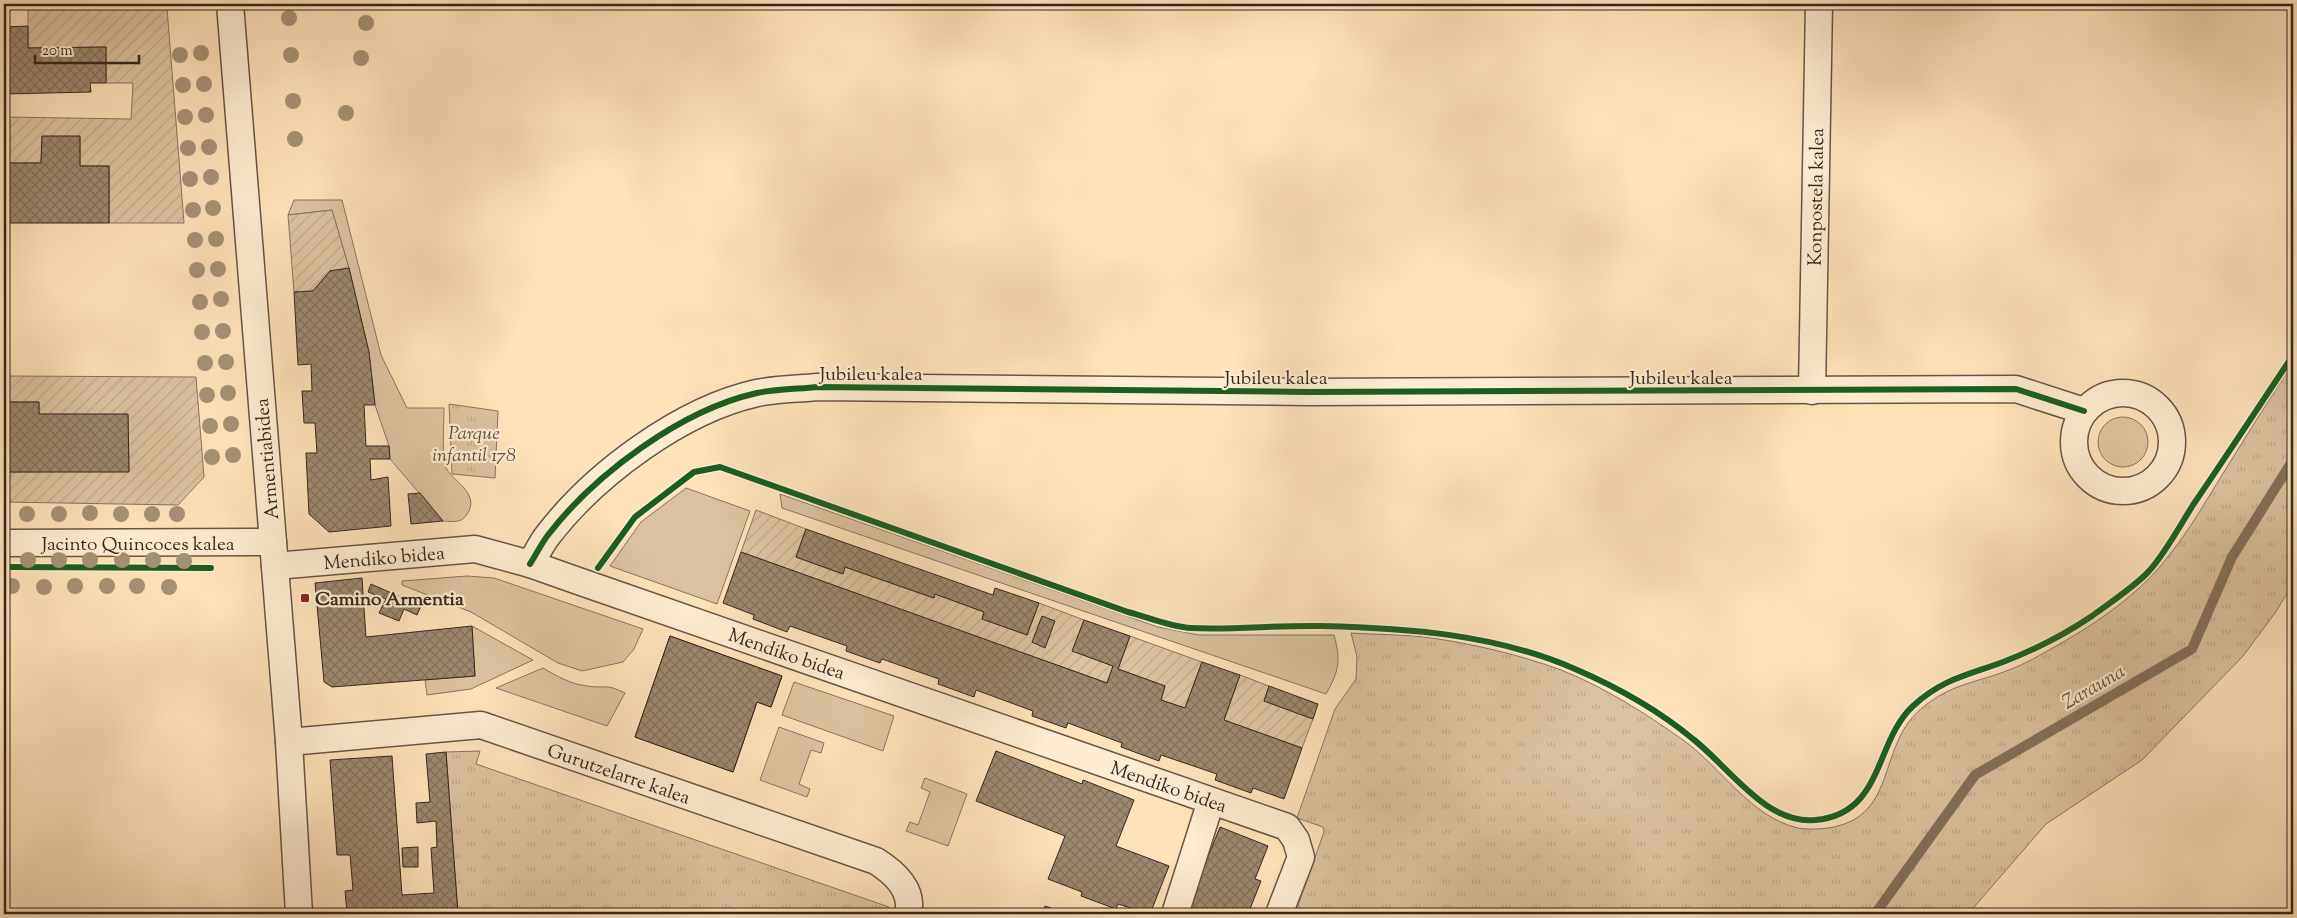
<svg xmlns="http://www.w3.org/2000/svg" width="2297" height="918" viewBox="0 0 2297 918" font-family="'Sorts Mill Goudy',serif">
<style>
.grass{fill:#dbc39f;stroke:#877560}
.park{fill:url(#park-tufts);stroke:#877560}
.garden{fill:url(#garden-furrows);stroke:#877560}
.lines{fill:none;stroke-linecap:round;stroke-linejoin:round}
.stream{stroke:#83715d;stroke-width:10}
.building{fill:url(#building-cross-hatch);stroke:#332720;fill-rule:evenodd}
.minor-casing{stroke:#665646;stroke-width:29}
.minor{stroke:#feedd2;stroke-width:26}
.cycleway-casing{stroke:#feedd2;stroke-width:9}
.cycleway{stroke:#1b5e20;stroke-width:6}
.tree{fill:#a59176}
.poi-dot{fill:#8f2418;stroke:#feedd2;stroke-width:2}
.labels{text-anchor:middle;stroke-width:4.5;stroke-linejoin:round;paint-order:stroke}
.street-label{font-size:19px;fill:#332720;stroke:#feedd2}
.park-label{font-size:19px;font-style:italic;fill:#5d4e40;stroke:#feedd2}
.poi-label{font-size:19px;font-weight:bold;fill:#332720;stroke:#feedd2;text-anchor:start}
.water-label{font-size:20px;font-style:italic;fill:#625243;stroke:#feedd2}
</style>
<defs>
<pattern id="park-tufts" width="24" height="20" patternUnits="userSpaceOnUse" patternTransform="scale(1.25)"><rect width="24" height="20" fill="#dbc39f"/><path d="M3 7l-1-3M5 7V3M7 7l1-3M15 17l-1-3M17 17v-4M19 17l1-3" fill="none" stroke="#bca889"/></pattern>
<pattern id="garden-furrows" width="10" height="10" patternUnits="userSpaceOnUse" patternTransform="scale(1.25)"><rect width="10" height="10" fill="#dbc39f"/><path d="M-1 1l2-2M0 10L10 0M9 11l2-2" fill="none" stroke="#bca889"/></pattern>
<pattern id="building-cross-hatch" width="8" height="8" patternUnits="userSpaceOnUse" patternTransform="scale(1.25)"><rect width="8" height="8" fill="#9d8970"/><path d="M0 0l8 8M0 8l8-8" fill="none" stroke="#81705c"/></pattern>
</defs>
<rect width="100%" height="100%" fill="#fee3b9"/>
<filter id="stains"><feTurbulence type="fractalNoise" baseFrequency=".004" numOctaves="4"/><feColorMatrix values="0 0 0 0 .2 0 0 0 0 .09 0 0 0 0 .02 0 0 0 .5 -.17"/></filter>
<radialGradient id="worn" r=".72"><stop offset=".6" stop-color="#630" stop-opacity="0"/><stop offset="1" stop-color="#630" stop-opacity=".3"/></radialGradient>
<!-- grass -->
<g class="grass">
<path d="M 294,200 L 342,200 L 381,355 L 407,408 L 444,408 C 444,419 442,458 445,466 C 452,481 478,492 469,511 C 463,523 456,522 443,521 L 390,459 L 389,446 L 375,405 L 369,352 L 349,268 L 332,210 L 288,215 Z"/>
<circle cx="2123" cy="442" r="25"/>
<path d="M 686,488 L 750,511 L 717,604 L 610,566 L 641,522 Z"/>
<path d="M 780,494 L 1158,627 L 1199,635 L 1334,635 C 1341,661 1339,671 1326,694 L 782,508 Z"/>
<path d="M 467,576 L 494,578 L 643,629 L 634,649 L 623,662 L 582,671 L 558,663 L 471,612 L 402,585 L 402,581 Z"/>
<path d="M 472,626 L 533,660 L 471,689 L 427,695 L 425,680 L 475,676 Z"/>
<path d="M 543,668 C 557,676 570,684 587,686 C 606,689 605,683 625,693 L 607,726 L 496,688 Z"/>
<path d="M 794,682 L 894,716 L 883,751 L 782,715 Z"/>
<path d="M 779,727 L 824,743 L 821,753 L 811,750 L 799,784 L 810,789 L 807,797 L 760,780 Z"/>
<path d="M 925,778 L 967,794 L 948,846 L 906,831 L 910,822 L 918,825 L 930,792 L 921,788 Z"/>
</g>
<!-- park -->
<g class="park">
<path d="M 2293,363 L 2293,584 L 2275,613 L 2243,656 L 2142,760 L 2046,824 L 1968,914 L 1295,914 L 1324,832 L 1323,827 L 1297,818 L 1335,709 L 1356,679 L 1357,657 L 1351,633 C 1377,635 1405,634 1431,638 C 1474,644 1520,655 1561,670 C 1604,687 1645,713 1683,740 C 1721,767 1750,817 1798,828 C 1809,830 1823,829 1834,827 C 1890,815 1881,761 1908,723 C 1913,716 1922,707 1930,702 C 1953,684 1982,681 2009,670 C 2025,664 2042,654 2058,645 C 2097,623 2139,594 2167,558 C 2189,531 2206,501 2224,472 C 2247,435 2269,399 2293,363 Z"/>
<path d="M 449,404 L 498,411 L 495,478 L 452,474 Z"/>
<path d="M 480,751 L 476,764 L 889,907 L 889,914 L 458,914 L 446,752 Z"/>
</g>
<!-- garden -->
<g class="garden">
<path d="M 28,4 L 164,4 L 167,8 L 184,223 L 109,223 L 109,166 L 80,166 L 80,137 L 42,137 L 41,163 L 4,163 L 4,117 L 131,119 L 133,83 L 106,83 L 106,47 L 28,48 Z"/>
<path d="M 332,210 L 349,268 L 330,271 L 313,291 L 294,292 L 288,215 Z"/>
<path d="M 4,376 L 196,377 L 204,477 L 178,505 L 4,502 L 4,472 L 129,471 L 128,415 L 39,414 L 39,402 L 4,402 Z"/>
<path d="M 756,510 L 806,529 L 796,557 L 842,574 L 845,567 L 933,598 L 935,594 L 984,612 L 982,619 L 1027,635 L 1039,603 L 1084,620 L 1073,651 L 1113,666 L 1107,683 L 741,552 Z"/>
<path d="M 1130,636 L 1202,662 L 1185,708 L 1161,700 L 1165,686 L 1118,669 Z"/>
<path d="M 1240,675 L 1269,686 L 1264,701 L 1313,719 L 1302,748 L 1224,720 Z"/>
</g>
<g class="lines">
<!-- stream -->
<path class="stream" d="M 1875,914 L 1975,775 L 2192,649 L 2232,557 L 2293,460"/>
</g>
<!-- building -->
<g class="building">
<path d="M 28,26 L 28,48 L 106,47 L 106,83 L 90,83 L 91,92 L 4,94 L 4,27 Z"/>
<path d="M 42,136 L 80,136 L 80,166 L 109,166 L 109,223 L 4,223 L 4,163 L 41,163 Z"/>
<path d="M 349,268 L 369,352 L 375,405 L 364,405 L 366,446 L 389,446 L 390,459 L 370,459 L 371,480 L 388,477 L 391,526 L 329,532 L 309,514 L 306,453 L 317,453 L 315,423 L 304,423 L 302,391 L 312,391 L 311,364 L 298,365 L 294,292 L 313,291 L 330,271 Z"/>
<path d="M 4,402 L 39,402 L 39,414 L 128,414 L 129,472 L 4,472 Z"/>
<path d="M 420,493 L 443,521 L 411,524 L 408,494 Z"/>
<path d="M 806,529 L 993,595 L 995,588 L 1039,603 L 1027,635 L 982,619 L 984,612 L 935,594 L 934,598 L 845,567 L 843,574 L 796,557 Z"/>
<path d="M 741,552 L 1107,683 L 1113,666 L 1072,651 L 1084,620 L 1130,636 L 1118,669 L 1165,686 L 1161,700 L 1185,708 L 1202,662 L 1240,675 L 1224,720 L 1302,748 L 1284,799 L 1253,788 L 1251,793 L 1215,780 L 1217,774 L 1161,755 L 1159,761 L 1121,747 L 1122,743 L 1068,723 L 1066,728 L 1032,716 L 1033,711 L 976,690 L 974,697 L 938,684 L 939,679 L 882,659 L 880,663 L 846,651 L 847,646 L 790,626 L 787,632 L 753,619 L 754,615 L 723,603 Z"/>
<path d="M 362,578 L 366,637 L 472,626 L 475,676 L 332,687 L 324,682 L 315,583 Z"/>
<path d="M 371,584 L 421,606 L 417,615 L 404,609 L 399,621 L 379,613 L 386,599 L 368,592 Z"/>
<path d="M 1042,616 L 1055,621 L 1045,648 L 1032,642 Z"/>
<path d="M 670,636 L 782,676 L 771,707 L 757,702 L 733,772 L 635,737 ZM 703,696 L 724,702 L 720,718 L 698,712 Z"/>
<path d="M 670,636 L 782,676 L 771,707 L 757,702 L 733,772 L 635,737 Z"/>
<path d="M 1269,686 L 1318,704 L 1313,719 L 1264,701 Z"/>
<path d="M 996,751 L 1082,784 L 1083,780 L 1134,800 L 1116,846 L 1169,866 L 1150,914 L 1118,904 L 1116,909 L 1081,896 L 1082,892 L 1048,879 L 1065,836 L 976,801 Z"/>
<path d="M 446,752 L 458,914 L 347,913 L 345,891 L 353,890 L 350,855 L 337,855 L 330,760 L 392,756 L 402,895 L 434,893 L 431,848 L 437,847 L 436,821 L 417,823 L 416,803 L 430,802 L 426,754 Z"/>
<path d="M 1220,827 L 1268,846 L 1255,879 L 1261,881 L 1248,914 L 1243,912 L 1242,914 L 1185,914 Z"/>
<path d="M 418,847 L 418,867 L 403,867 L 402,848 Z"/>
<path d="M 1045,906 L 1068,914 L 1042,914 Z"/>
</g>
<g class="lines">
<defs>
<g id="minor">
<path d="M 230,4 L 289,742 L 299,914"/>
<path d="M 1812,391 L 1819,4"/>
<circle cx="2123" cy="442" r="49"/>
<path d="M 4,543 L 273,542"/>
<path d="M 530,564 C 536,555 541,544 548,535 C 595,474 681,410 757,393 C 776,389 798,389 818,387 L 1309,392 L 2016,389 L 2084,411"/>
<path d="M 275,566 L 475,549 L 530,564 L 584,583 L 1287,827 L 1296,840 L 1301,857 L 1279,914"/>
<path d="M 289,742 L 481,725 L 876,861 C 895,873 914,890 908,914"/>
<path d="M 1175,914 L 1211,801"/>
</g>
</defs>
<!-- minor casing -->
<use href="#minor" class="minor-casing"/>
<!-- minor -->
<use href="#minor" class="minor"/>
<defs>
<g id="cycleway">
<path d="M 530,564 C 536,555 541,544 548,535 C 595,474 681,410 757,393 C 776,389 798,389 818,387 L 1309,392 L 2016,389 L 2084,411"/>
<path d="M 4,567 L 211,568"/>
<path d="M 598,568 L 635,517 L 694,472 L 720,467 L 1128,612 C 1148,617 1170,627 1191,628 C 1234,630 1277,625 1321,626 C 1407,628 1495,634 1575,669 C 1617,687 1658,710 1693,739 C 1728,766 1766,825 1815,820 C 1884,814 1874,742 1913,706 C 1942,679 1968,675 2003,662 C 2034,650 2064,635 2092,616 C 2107,605 2138,584 2149,571 C 2164,555 2181,524 2193,505 C 2227,455 2260,405 2293,355"/>
</g>
</defs>
<!-- cycleway casing -->
<use href="#cycleway" class="cycleway-casing"/>
<!-- cycleway -->
<use href="#cycleway" class="cycleway"/>
</g>
<!-- trees -->
<g class="tree">
<circle cx="289" cy="18" r="8"/>
<circle cx="366" cy="23" r="8"/>
<circle cx="201" cy="53" r="8"/>
<circle cx="180" cy="55" r="8"/>
<circle cx="291" cy="55" r="8"/>
<circle cx="361" cy="58" r="8"/>
<circle cx="204" cy="84" r="8"/>
<circle cx="183" cy="85" r="8"/>
<circle cx="293" cy="101" r="8"/>
<circle cx="346" cy="113" r="8"/>
<circle cx="206" cy="115" r="8"/>
<circle cx="185" cy="117" r="8"/>
<circle cx="295" cy="139" r="8"/>
<circle cx="209" cy="147" r="8"/>
<circle cx="188" cy="148" r="8"/>
<circle cx="211" cy="177" r="8"/>
<circle cx="190" cy="179" r="8"/>
<circle cx="213" cy="208" r="8"/>
<circle cx="193" cy="210" r="8"/>
<circle cx="216" cy="239" r="8"/>
<circle cx="195" cy="240" r="8"/>
<circle cx="218" cy="269" r="8"/>
<circle cx="197" cy="270" r="8"/>
<circle cx="221" cy="299" r="8"/>
<circle cx="200" cy="302" r="8"/>
<circle cx="223" cy="331" r="8"/>
<circle cx="202" cy="332" r="8"/>
<circle cx="226" cy="362" r="8"/>
<circle cx="205" cy="363" r="8"/>
<circle cx="228" cy="393" r="8"/>
<circle cx="207" cy="395" r="8"/>
<circle cx="231" cy="424" r="8"/>
<circle cx="210" cy="426" r="8"/>
<circle cx="233" cy="455" r="8"/>
<circle cx="212" cy="457" r="8"/>
<circle cx="90" cy="513" r="8"/>
<circle cx="27" cy="514" r="8"/>
<circle cx="59" cy="514" r="8"/>
<circle cx="121" cy="514" r="8"/>
<circle cx="152" cy="514" r="8"/>
<circle cx="177" cy="514" r="8"/>
<circle cx="28" cy="560" r="8"/>
<circle cx="59" cy="560" r="8"/>
<circle cx="90" cy="560" r="8"/>
<circle cx="122" cy="560" r="8"/>
<circle cx="153" cy="560" r="8"/>
<circle cx="184" cy="561" r="8"/>
<circle cx="12" cy="586" r="8"/>
<circle cx="75" cy="586" r="8"/>
<circle cx="107" cy="586" r="8"/>
<circle cx="137" cy="586" r="8"/>
<circle cx="44" cy="587" r="8"/>
<circle cx="169" cy="587" r="8"/>
</g>
<!-- markers -->
<rect class="poi-dot" x="300" y="593" width="10" height="10" rx="2.5"/>
<g class="labels">
<!-- street labels -->
<g class="street-label">
<text transform="translate(1815 197) rotate(-89)" y="7">Konpostela kalea</text>
<text x="871" y="380">Jubileu kalea</text>
<text x="1276" y="384">Jubileu kalea</text>
<text x="1681" y="384">Jubileu kalea</text>
<text transform="translate(266 459) rotate(-95)" y="7">Armentiabidea</text>
<text x="138" y="550">Jacinto Quincoces kalea</text>
<text transform="translate(384 557) rotate(-5)" y="7">Mendiko bidea</text>
<text transform="translate(787 653) rotate(19)" y="7">Mendiko bidea</text>
<text transform="translate(619 773) rotate(19)" y="7">Gurutzelarre kalea</text>
<text transform="translate(1169 786) rotate(19)" y="7">Mendiko bidea</text>
</g>
<!-- park labels -->
<g class="park-label">
<text x="474" y="439">Parque<tspan x="474" dy="22">infantil 178</tspan></text>
</g>
<!-- poi labels -->
<g class="poi-label">
<text x="315" y="605">Camino Armentia</text>
</g>
<!-- water labels -->
<g class="water-label">
<text transform="translate(2093 686) rotate(-30)" y="7">Zarauna</text>
</g>
</g>
<!-- margin -->
<rect width="2297" height="918" fill="none" stroke="#fee3b9" stroke-width="20"/>
<rect x="5" y="5" width="2287" height="908" fill="none" stroke="#332720" stroke-width="2.5"/>
<rect x="10" y="10" width="2277" height="898" fill="none" stroke="#332720"/>
<!-- scale -->
<path d="M35 55v8h104v-8" fill="none" stroke="#332720" stroke-width="2.5"/>
<text x="42" y="55" font-size="15" fill="#332720" stroke="#feedd2" stroke-width="4" paint-order="stroke">20 m</text>
<rect width="100%" height="100%" filter="url(#stains)"/>
<rect width="100%" height="100%" fill="url(#worn)"/>
</svg>
